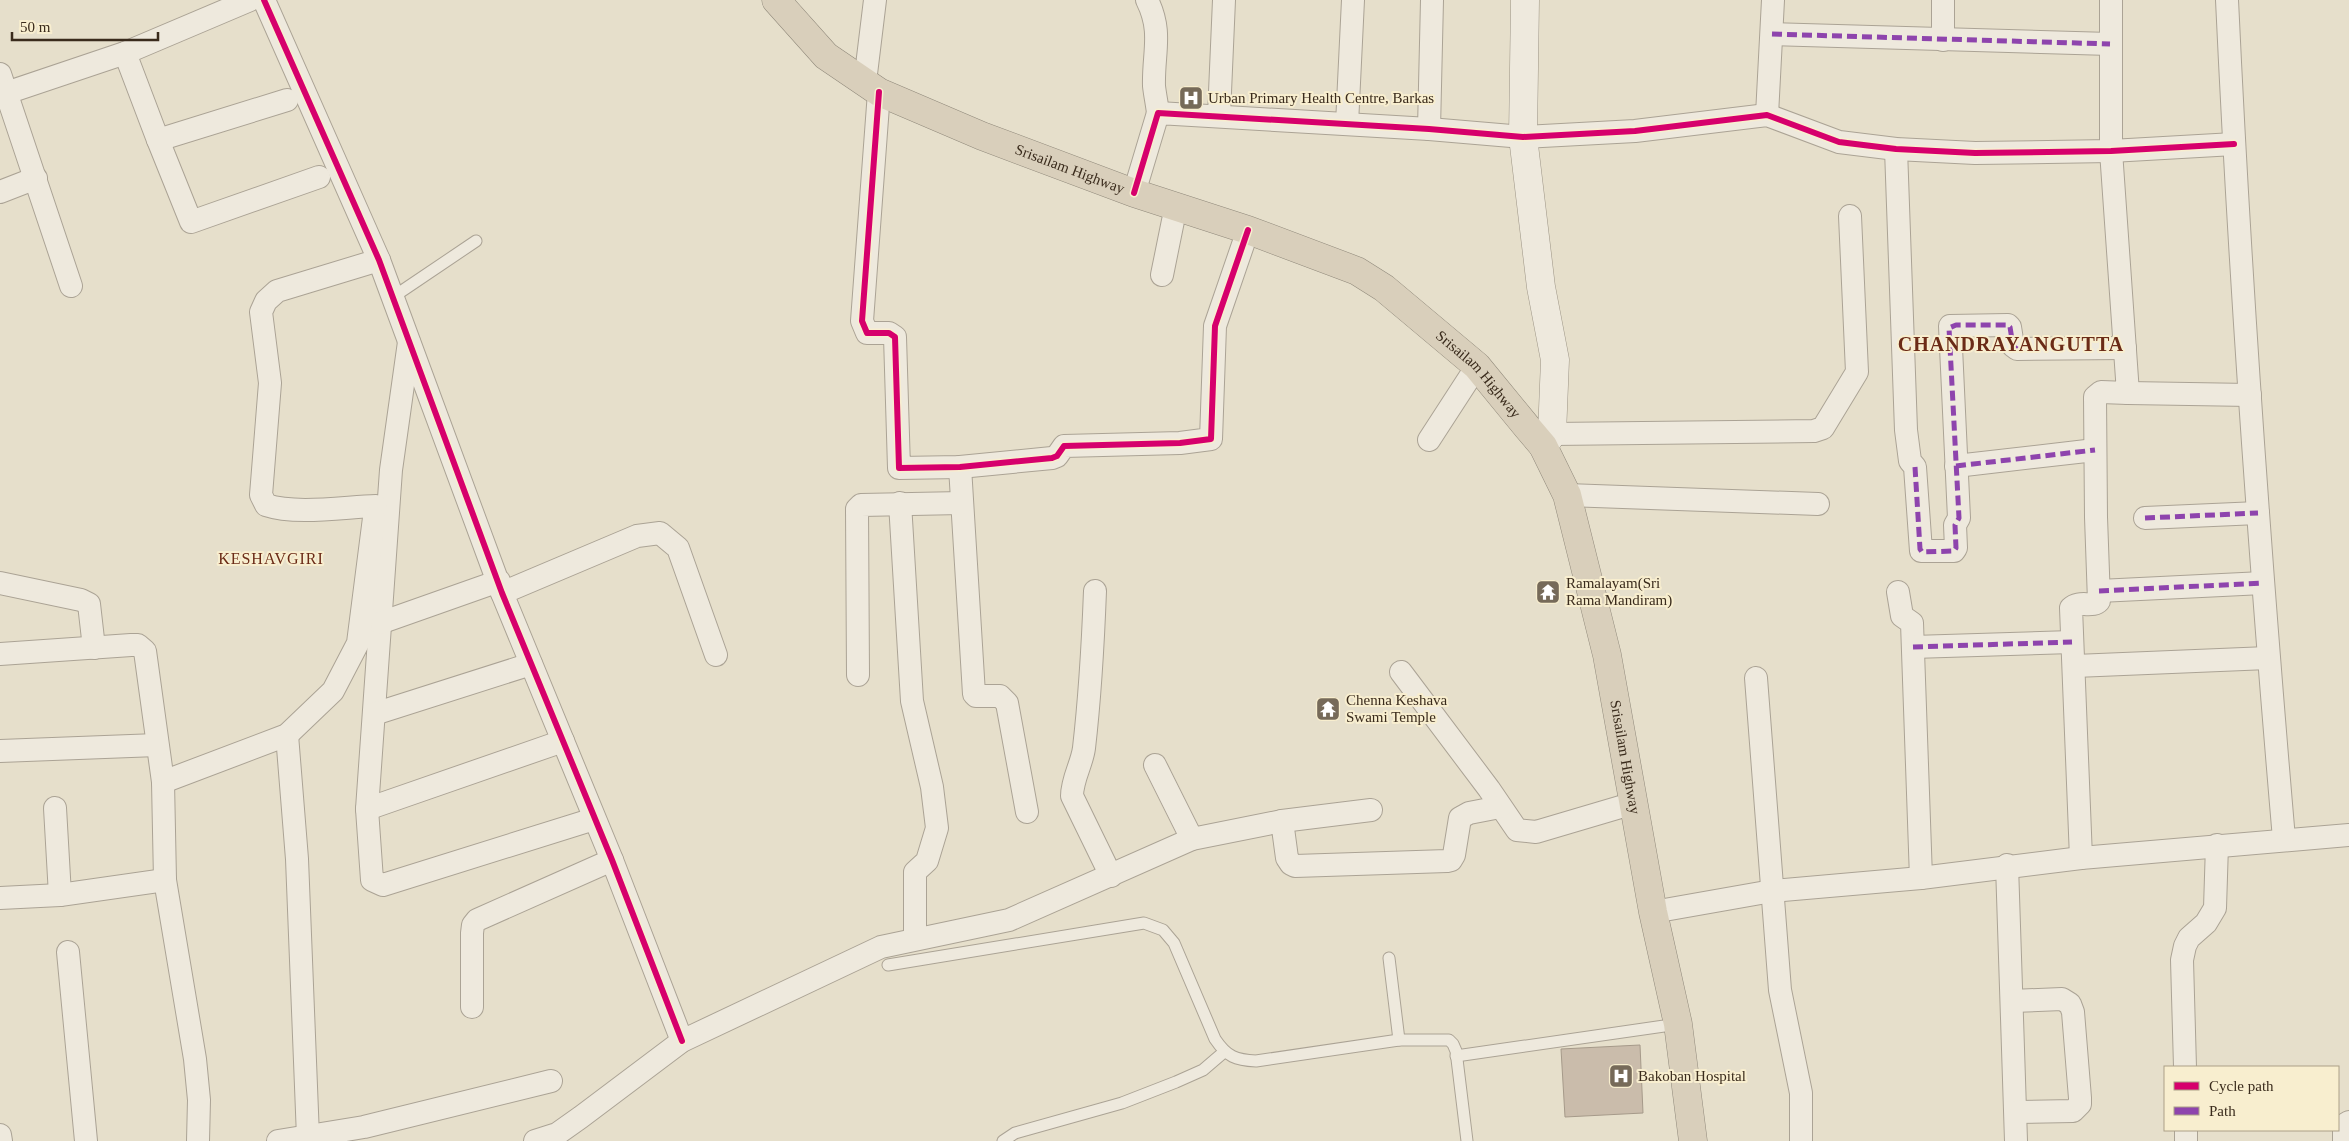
<svg xmlns="http://www.w3.org/2000/svg" width="2349" height="1141" viewBox="0 0 2349 1141" font-family="Georgia,serif">
<style>
.building{fill:#cabcab;stroke:#a69a8a}
.lines{fill:none;stroke-linecap:round;stroke-linejoin:round}
.lane-casing{stroke:#aba395;stroke-width:13}
.street-casing{stroke:#aba395;stroke-width:24}
.secondary-casing{stroke:#9b9384;stroke-width:29}
.highway-casing{stroke:#90897b;stroke-width:29}
.lane{stroke:#eee9dd;stroke-width:11}
.street{stroke:#eee9dd;stroke-width:22}
.secondary{stroke:#eee9dd;stroke-width:28}
.highway{stroke:#d9cfbb;stroke-width:28}
.quiet{stroke:#8e44ad;stroke-width:5;stroke-dasharray:10 5;stroke-linecap:butt}
.cycleway-casing{stroke:#f8eecf;stroke-width:9}
.cycleway{stroke:#d6006c;stroke-width:6}
.labels{text-anchor:middle;stroke-width:4;stroke-linejoin:round;paint-order:stroke}
.poi-label{font-size:15px;fill:#3a2b1c;stroke:#f8eecf;text-anchor:start}
.street-label{font-size:15px;fill:#3a2b1c;stroke:#f8eecf}
.neighbourhood-label{font-size:16px;letter-spacing:1px;fill:#6b2b17;stroke:#f8eecf}
.district-label{font-size:20px;font-weight:bold;letter-spacing:1px;fill:#6b2b17;stroke:#f8eecf}
</style>
<rect width="100%" height="100%" fill="#e6dfcb"/>
<!-- building -->
<path class="building" d="M 1640,1045 L 1643,1113 L 1565,1117 L 1561,1049 Z"/>
<g class="lines">
<defs>
<g id="lane">
<path d="M 393,297 L 476,241"/>
<path d="M 1389,958 L 1399,1040"/>
<path d="M 888,965 L 1144,923 L 1163,930 L 1174,943 L 1215,1039 C 1227,1057 1236,1060 1256,1061 L 1399,1040 L 1449,1040 L 1453,1044 L 1456,1051 L 1467,1141"/>
<path d="M 1456,1056 L 1678,1024"/>
<path d="M 1003,1141 L 1015,1133 L 1122,1103 L 1176,1082 L 1203,1070 L 1224,1052"/>
</g>
<g id="street">
<path d="M 264,0 L 379,260 L 502,593 L 612,860 L 682,1041"/>
<path d="M 1147,0 C 1163,32 1153,53 1154,86 C 1155,95 1157,104 1158,113"/>
<path d="M 2227,0 C 2240,280 2260,560 2284,839"/>
<path d="M 1772,34 L 2110,44"/>
<path d="M 1943,40 L 1943,0"/>
<path d="M 125,53 L 158,140"/>
<path d="M 0,74 L 71,286"/>
<path d="M 865,82 L 875,0"/>
<path d="M 879,92 L 862,321 L 867,333 L 889,333 L 895,337 L 899,468 L 960,467 L 1052,458 L 1057,456 L 1064,446 L 1180,443 L 1211,439 L 1215,326 L 1248,230"/>
<path d="M 0,95 L 125,53 L 250,0"/>
<path d="M 287,100 L 158,140 L 191,222 L 319,177"/>
<path d="M 1219,115 L 1224,0"/>
<path d="M 1767,115 L 1773,0"/>
<path d="M 1347,124 L 1353,0"/>
<path d="M 1429,129 L 1432,0"/>
<path d="M 1896,149 L 1906,430 L 1910,461 L 1915,467 L 1921,551 L 1954,551 L 1956,548 L 1955,525 L 1959,518 L 1950,326 L 2008,325 L 2010,327 L 2013,346 L 2017,349 L 2125,348"/>
<path d="M 0,192 L 36,178"/>
<path d="M 1134,193 L 1158,113 L 1429,129 L 1523,137 L 1635,131 L 1767,115 L 1839,142 L 1896,149 L 1975,153 L 2111,151 L 2234,144"/>
<path d="M 1162,275 L 1176,206"/>
<path d="M 409,342 L 391,470 L 367,809 L 372,880 L 383,885 L 594,819"/>
<path d="M 2128,393 L 2250,395"/>
<path d="M 1552,434 L 1814,431 L 1823,428 L 1857,372 L 1850,216"/>
<path d="M 1429,440 L 1477,366"/>
<path d="M 1956,466 L 2095,450"/>
<path d="M 960,467 L 974,694 L 976,696 L 1000,696 L 1007,703 L 1027,812"/>
<path d="M 1567,495 L 1818,504"/>
<path d="M 900,503 L 912,701 L 932,787 L 937,828 L 927,861 L 915,872 L 915,938"/>
<path d="M 376,506 C 344,507 296,515 266,505 L 261,495 L 270,383 L 261,312 L 266,301 L 277,291 L 379,260"/>
<path d="M 2145,518 L 2258,513"/>
<path d="M 0,583 L 81,600 L 89,604 L 94,648"/>
<path d="M 1095,591 C 1093,643 1090,696 1084,748 C 1082,764 1072,779 1072,796 L 1111,876"/>
<path d="M 2099,591 L 2263,583"/>
<path d="M 1898,592 L 1902,616 L 1912,623 L 1921,878"/>
<path d="M 502,593 L 637,536 L 660,533 L 678,548 L 716,655"/>
<path d="M 380,623 L 499,581"/>
<path d="M 1913,647 L 2072,642"/>
<path d="M 0,654 L 131,645 L 138,645 L 145,651 L 163,782 L 165,880 L 195,1059 L 199,1100 L 198,1141"/>
<path d="M 2075,666 L 2268,658"/>
<path d="M 1401,672 L 1489,789 L 1517,830 L 1536,832 L 1634,803"/>
<path d="M 858,675 L 857,509 L 861,505 L 962,503"/>
<path d="M 1756,678 L 1780,990 L 1801,1093 L 1801,1141"/>
<path d="M 374,714 L 531,664"/>
<path d="M 287,735 L 297,859 L 308,1137"/>
<path d="M 0,751 L 157,745"/>
<path d="M 1155,765 L 1192,839"/>
<path d="M 163,782 L 287,735 L 333,691 L 358,643 L 374,518"/>
<path d="M 55,808 L 60,895"/>
<path d="M 367,809 L 563,741"/>
<path d="M 1282,821 L 1287,858 L 1291,864 L 1295,866 L 1447,861 L 1451,860 L 1454,855 L 1460,818 L 1469,813 L 1500,807"/>
<path d="M 2081,858 L 2071,608 C 2079,600 2093,608 2099,601 L 2096,517 L 2095,397 L 2101,392 L 2128,393 L 2111,151 L 2111,0"/>
<path d="M 2007,865 L 2016,1141"/>
<path d="M 0,898 L 60,895 L 165,880"/>
<path d="M 1653,912 L 1772,891 L 1921,878 L 2081,858 L 2349,835"/>
<path d="M 68,952 L 86,1141"/>
<path d="M 2012,1001 L 2062,999 L 2070,1004 L 2073,1012 L 2080,1098 L 2080,1104 L 2073,1111 L 2016,1112"/>
<path d="M 472,1007 L 472,933 L 473,925 L 477,920 L 612,860"/>
<path d="M 2185,1067 L 2182,960 L 2185,946 L 2189,938 L 2206,923 L 2215,908 L 2217,845"/>
<path d="M 2186,1130 L 2186,1141"/>
<path d="M 0,1135 L 1,1141"/>
<path d="M 278,1141 L 364,1127 L 551,1081"/>
<path d="M 535,1141 L 557,1134 L 581,1117 L 682,1041 L 881,947 L 1009,920 L 1192,839 L 1282,821 L 1371,810"/>
<path d="M 2344,1141 L 2344,1125 L 2349,1122"/>
</g>
<path id="secondary" d="M 1525,0 L 1523,137 L 1541,287 L 1555,360 L 1552,434 L 1543,446"/>
<g id="highway">
<path id="s1" d="M 776,0 L 826,56 L 879,92 L 982,136 L 1134,193 L 1248,230 L 1357,271 L 1384,288 L 1477,366 L 1527,427 L 1543,446 L 1567,495 L 1607,655 L 1653,912 L 1678,1024 L 1693,1141"/>
</g>
</defs>
<!-- lane casing -->
<use href="#lane" class="lane-casing"/>
<!-- street casing -->
<use href="#street" class="street-casing"/>
<!-- secondary casing -->
<use href="#secondary" class="secondary-casing"/>
<!-- highway casing -->
<use href="#highway" class="highway-casing"/>
<!-- lane -->
<use href="#lane" class="lane"/>
<!-- street -->
<use href="#street" class="street"/>
<!-- secondary -->
<use href="#secondary" class="secondary"/>
<!-- highway -->
<use href="#highway" class="highway"/>
<!-- quiet -->
<g class="quiet">
<path d="M 1772,34 L 2110,44"/>
<path d="M 1956,466 L 2095,450"/>
<path d="M 1915,467 L 1920,549 L 1922,552 L 1954,551 L 1956,548 L 1955,525 L 1959,518 L 1949,328 L 1956,325 L 2008,325 L 2010,327 L 2013,346 L 2017,349"/>
<path d="M 2145,518 L 2258,513"/>
<path d="M 2099,591 L 2263,583"/>
<path d="M 1913,647 L 2072,642"/>
</g>
<defs>
<g id="cycleway">
<path d="M 264,0 L 379,260 L 502,593 L 612,860 L 682,1041"/>
<path d="M 879,92 L 862,321 L 867,333 L 889,333 L 895,337 L 899,468 L 960,467 L 1052,458 L 1057,456 L 1064,446 L 1180,443 L 1211,439 L 1215,326 L 1248,230"/>
<path d="M 1134,193 L 1158,113 L 1429,129 L 1523,137 L 1635,131 L 1767,115 L 1839,142 L 1896,149 L 1975,153 L 2111,151 L 2234,144"/>
</g>
</defs>
<!-- cycleway casing -->
<use href="#cycleway" class="cycleway-casing"/>
<!-- cycleway -->
<use href="#cycleway" class="cycleway"/>
</g>
<!-- icons -->
<defs>
<symbol id="hospital-square" viewBox="-11 -11 22 22"><rect x="-9" y="-9" width="18" height="18" rx="4" fill="#766a59" stroke="#f8eecf"/><path d="M-5-5h3v3.5h4V-5h3V5h-3V1.5h-4V5h-3Z" fill="#fff"/></symbol>
<symbol id="temple-square" viewBox="-11 -11 22 22"><rect x="-9" y="-9" width="18" height="18" rx="4" fill="#766a59" stroke="#f8eecf"/><path d="M0-6L5-2H3V0L6.5 2.5H4V6H1.5V3h-3V6H-4V2.5H-6.5L-3 0V-2H-5Z" fill="#fff"/></symbol>
</defs>
<g fill-rule="evenodd">
<use href="#hospital-square" x="1177" y="84" width="28" height="28"/>
<use href="#temple-square" x="1534" y="578" width="28" height="28"/>
<use href="#temple-square" x="1314" y="695" width="28" height="28"/>
<use href="#hospital-square" x="1607" y="1062" width="28" height="28"/>
</g>
<g class="labels">
<!-- poi labels -->
<g class="poi-label">
<text x="1208" y="103">Urban Primary Health Centre, Barkas</text>
<text x="1566" y="588">Ramalayam(Sri<tspan x="1566" dy="17">Rama Mandiram)</tspan></text>
<text x="1346" y="705">Chenna Keshava<tspan x="1346" dy="17">Swami Temple</tspan></text>
<text x="1638" y="1081">Bakoban Hospital</text>
</g>
<!-- street labels -->
<g class="street-label">
<text dy="5" stroke="none"><textPath href="#s1" startOffset="345">Srisailam Highway</textPath></text>
<text dy="5" stroke="none"><textPath href="#s1" startOffset="810">Srisailam Highway</textPath></text>
<text dy="5" stroke="none"><textPath href="#s1" startOffset="1230">Srisailam Highway</textPath></text>
</g>
<!-- neighbourhood labels -->
<g class="neighbourhood-label">
<text x="271" y="564">KESHAVGIRI</text>
</g>
<!-- district labels -->
<g class="district-label">
<text x="2011" y="351">CHANDRAYANGUTTA</text>
</g>
</g>
<!-- legend -->
<rect x="2164" y="1066" width="175" height="65" fill="#f8eecf" stroke="#aca087"/>
<rect x="2174" y="1082" width="25" height="8" fill="#d6006c" stroke="#aca087"/>
<text x="2209" y="1091" font-size="15" fill="#3a2b1c">Cycle path</text>
<rect x="2174" y="1107" width="25" height="8" fill="#8e44ad" stroke="#aca087"/>
<text x="2209" y="1116" font-size="15" fill="#3a2b1c">Path</text>
<!-- scale -->
<path d="M12 32v8h146v-8" fill="none" stroke="#3a2b1c" stroke-width="2.5"/>
<text x="20" y="32" font-size="15" fill="#3a2b1c" stroke="#f8eecf" stroke-width="4" paint-order="stroke">50 m</text>
</svg>
